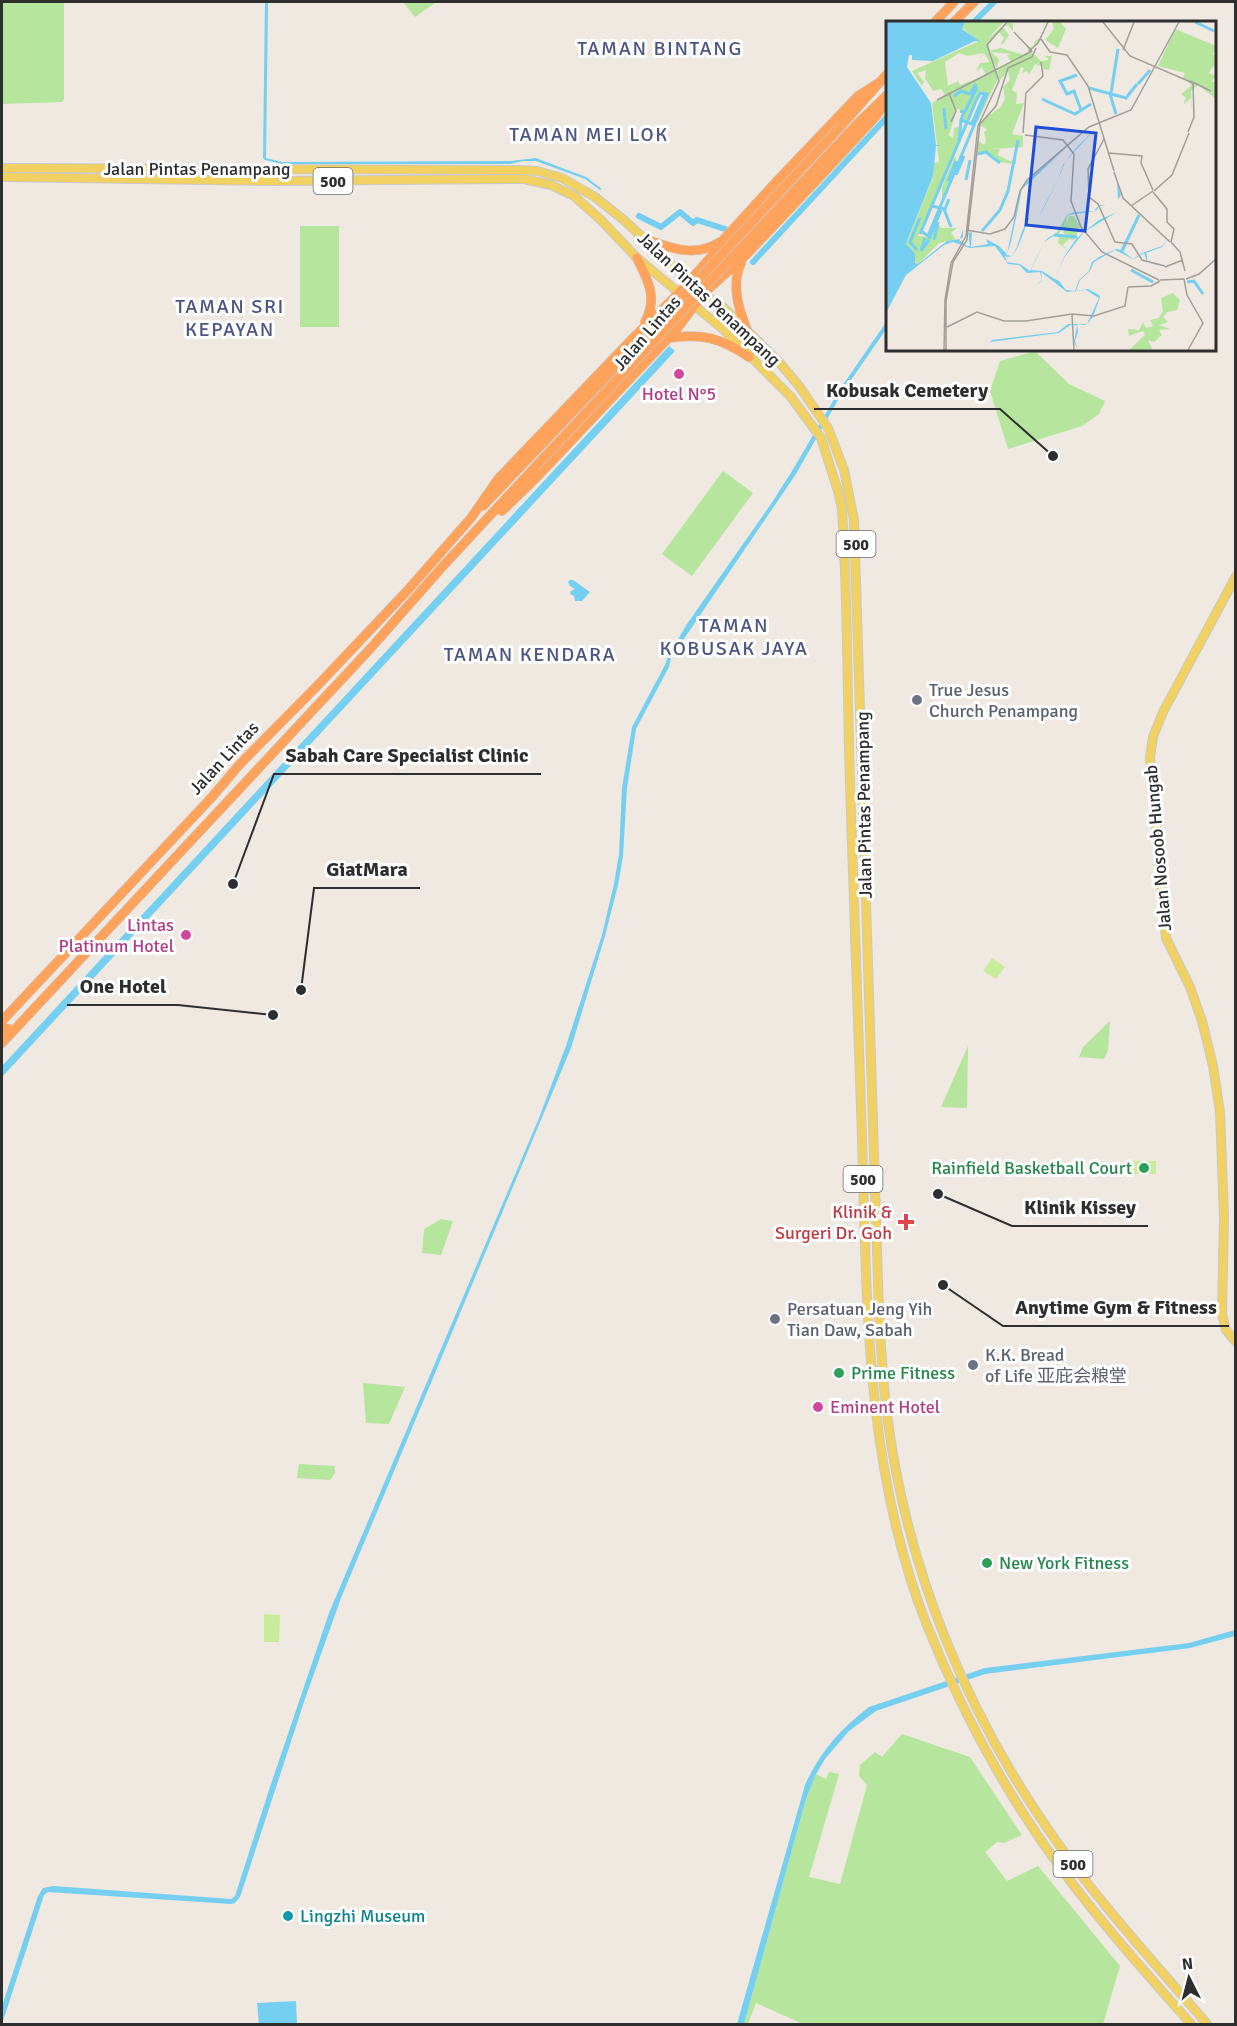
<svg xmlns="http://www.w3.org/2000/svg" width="1237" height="2026" viewBox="0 0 1237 2026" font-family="Signika,'Noto Sans SC',sans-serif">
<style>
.green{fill:#b6e59e}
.pitch{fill:#c9ec9a}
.water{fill:#75cff0}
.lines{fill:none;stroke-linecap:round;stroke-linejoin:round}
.canal{stroke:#75cff0;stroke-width:6}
.major-casing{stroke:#c9c9c9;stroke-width:10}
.highway-casing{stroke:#c9c9c9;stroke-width:10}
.major{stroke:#f2d163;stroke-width:8}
.highway{stroke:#ffa35c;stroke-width:9}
.highway-bridge-casing{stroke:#c9c9c9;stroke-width:10;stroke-linecap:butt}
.highway-bridge{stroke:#ffa35c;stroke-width:9}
.hotel-dot{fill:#d1479c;stroke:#fff;stroke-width:2}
.worship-dot{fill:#6b7280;stroke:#fff;stroke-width:2}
.leisure-dot{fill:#2e9e5b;stroke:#fff;stroke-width:2}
.health-dot{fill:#e0444e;stroke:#fff;stroke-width:2}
.culture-dot{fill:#0f9aa8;stroke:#fff;stroke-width:2}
.labels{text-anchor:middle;stroke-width:6;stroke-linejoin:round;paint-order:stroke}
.shield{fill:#fff;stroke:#6d6d6d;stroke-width:1.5}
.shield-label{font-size:16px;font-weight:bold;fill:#2e2e2e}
.street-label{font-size:18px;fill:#2e2e2e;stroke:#fff}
.hotel-label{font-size:18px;fill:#b23c85;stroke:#fff}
.worship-label{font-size:18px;fill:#5b616d;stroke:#fff;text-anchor:start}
.leisure-label{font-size:18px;fill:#27864d;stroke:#fff;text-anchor:start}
.health-label{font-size:18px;fill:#be3a42;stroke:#fff;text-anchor:end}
.culture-label{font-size:18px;fill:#0d838f;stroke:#fff;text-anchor:start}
.neighbourhood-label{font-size:20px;letter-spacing:1.5px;fill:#4d5680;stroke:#fff}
.inset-river{fill:none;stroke:#75cff0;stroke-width:3}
.inset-road{fill:none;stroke:#a29e99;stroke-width:1.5}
.view{fill:#1d4ed8;fill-opacity:0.15;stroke:#1d4ed8;stroke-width:3}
.inset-edge{fill:none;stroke:#2e2e2e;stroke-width:3}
.leader{fill:none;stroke:#2e2e2e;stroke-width:2}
.callout-dot{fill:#2e2e2e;stroke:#fff;stroke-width:2}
.callout-label{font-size:20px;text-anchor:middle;font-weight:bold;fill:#2e2e2e;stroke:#fff;stroke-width:6;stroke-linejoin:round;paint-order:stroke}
</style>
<rect width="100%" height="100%" fill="#efe9e1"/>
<!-- green -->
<g class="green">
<path d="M 2,2 L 64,2 L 64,99 L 62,102 L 2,104 Z"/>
<path d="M 403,2 L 434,2 L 435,3 L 415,17 Z"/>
<rect x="300" y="226" width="39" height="101"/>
<path d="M 1035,351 L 1069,384 L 1105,401 L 1099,414 L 1082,426 L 1008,449 L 990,391 L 1000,361 Z"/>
<path d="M 723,471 L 753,493 L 692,576 L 662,554 Z"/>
<path d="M 1110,1021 L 1108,1050 L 1104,1059 L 1079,1057 L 1083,1047 Z"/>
<path d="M 968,1046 L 967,1108 L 941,1107 Z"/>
<path d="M 441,1219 L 453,1221 L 441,1255 L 422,1253 L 424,1229 Z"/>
<path d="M 363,1383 L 405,1387 L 389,1424 L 366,1423 Z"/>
<path d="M 299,1464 L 335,1466 L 335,1473 L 330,1480 L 297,1478 Z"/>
<path d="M 902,1734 L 970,1757 L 1022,1835 L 1004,1843 L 997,1842 L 985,1852 L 1007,1881 L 1038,1866 L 1120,1966 L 1103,2024 L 803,2024 L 756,2003 L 748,2024 L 744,2024 L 806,1799 L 816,1774 L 826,1779 L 829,1772 L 839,1774 L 809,1877 L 840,1884 L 867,1785 L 859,1776 L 860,1765 L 875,1752 L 882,1757 Z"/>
</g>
<!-- pitch -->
<g class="pitch">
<path d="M 992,958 L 1005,967 L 996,979 L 983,971 Z"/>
<rect x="1132" y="1161" width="24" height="13"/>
<path d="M 264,1614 L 280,1615 L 279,1642 L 264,1642 Z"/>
</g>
<!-- water -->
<g class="water">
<path d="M 265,2 L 268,2 L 266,158 L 282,162 L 510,161 L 536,158 L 586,177 L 602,189 L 600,190 L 585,179 L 536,161 L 523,161 L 510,164 L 282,164 L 265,160 L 263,158 Z"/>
<path d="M 887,321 L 887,328 L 842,393 L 796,474 L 671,658 L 669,667 L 636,729 L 627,788 L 623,856 L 618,885 L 605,936 L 571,1048 L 341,1598 L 305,1699 L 240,1897 L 235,1903 L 231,1904 L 48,1892 L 44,1895 L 2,2024 L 2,2006 L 38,1896 L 43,1888 L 53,1886 L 231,1899 L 235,1896 L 269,1790 L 329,1613 L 539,1118 L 566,1046 L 602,935 L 614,884 L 619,854 L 622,788 L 632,727 L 665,665 L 668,656 L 687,624 L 771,504 L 792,471 L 840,389 Z"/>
<path d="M 669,346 L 675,351 L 2,1077 L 2,1066 Z"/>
<path d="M 570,580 L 573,580 L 590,592 L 582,601 L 575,601 L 574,596 L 570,594 L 571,591 L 575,589 L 570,586 L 568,582 Z"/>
<path d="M 1235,1630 L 1235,1636 L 1190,1648 L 985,1674 L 876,1711 L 849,1731 L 825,1759 L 816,1774 L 806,1799 L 744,2024 L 737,2024 L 805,1785 C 819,1753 841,1728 869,1707 L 985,1668 L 1189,1643 Z"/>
<path d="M 296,2001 L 297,2024 L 259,2024 L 257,2003 Z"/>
</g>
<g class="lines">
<!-- canal -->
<g class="canal">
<path d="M 974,22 L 994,2"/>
<path d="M 639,216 L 661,227 L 680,212 L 693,223 L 697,220 L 725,229"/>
<path d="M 753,262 L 888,116"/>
</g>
<defs>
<g id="major">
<path d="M 2,168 L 518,170 L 537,171 L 562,178 L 595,197 L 625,221 L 703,294 L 723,307 L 779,362 L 799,386 L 828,428 L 844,470 L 854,520 L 879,1314 C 881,1350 883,1386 888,1422 C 908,1571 966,1712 1052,1835 C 1098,1902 1154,1962 1207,2024"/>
<path d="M 2,177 L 272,181 L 510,179 L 524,179 L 551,185 L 574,196 L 601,220 L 637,258 L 724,330 L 791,397 L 821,438 L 838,491 L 842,509 C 848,601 847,692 850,784 C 854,902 858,1020 862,1138 C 867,1303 865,1467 926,1623 C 961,1711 1006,1794 1062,1870 C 1102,1924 1147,1974 1191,2024"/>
<path d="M 1236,576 L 1163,712 L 1153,737 L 1150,757 L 1166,938 L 1190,987 L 1202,1021 L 1213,1066 L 1220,1112 L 1224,1217 L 1222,1314 L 1226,1330 L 1236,1342"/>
</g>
<g id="highway">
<path d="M 935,22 L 954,2"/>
<path d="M 954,22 L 974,2"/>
<path d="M 842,125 L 888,73"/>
<path d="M 645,239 C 671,248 695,258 720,242"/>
<path d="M 637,258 C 648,280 658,298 645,322"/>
<path d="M 728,262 L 858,123 L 888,94"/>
<path d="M 741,263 C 730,286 740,313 749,335"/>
<path d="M 668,338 C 702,333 721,338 749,357"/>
<path d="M 483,506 L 674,306"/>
<path d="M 502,511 L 536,478 L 676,330 L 703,294 L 747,254 L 831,165 L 877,115 L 888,99"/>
<path d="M 2,1021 L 212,797 L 240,764 L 319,684 L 407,591 L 471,518 L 498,479 L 635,336 L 678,294 L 711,257 L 724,239 L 776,182 L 858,96 L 880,82"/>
<path d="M 2,1030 L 3,1028 L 9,1029 L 8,1036"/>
<path d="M 2,1043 L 370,649 L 443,566 L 535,467"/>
</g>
</defs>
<!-- major casing -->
<use href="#major" class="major-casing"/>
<!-- highway casing -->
<use href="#highway" class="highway-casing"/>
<!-- major -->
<use href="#major" class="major"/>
<!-- highway -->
<use href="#highway" class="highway"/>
<defs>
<g id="highway-bridge">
<path d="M 674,306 L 842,125"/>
<path d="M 535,467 L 728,262"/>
</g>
</defs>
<!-- highway-bridge casing -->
<use href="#highway-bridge" class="highway-bridge-casing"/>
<!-- highway-bridge -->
<use href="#highway-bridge" class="highway-bridge"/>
</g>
<!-- markers -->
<g class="hotel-dot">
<circle cx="679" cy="374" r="6"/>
<circle cx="186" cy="935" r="6"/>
<circle cx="818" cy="1407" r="6"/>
</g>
<g class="worship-dot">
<circle cx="917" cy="700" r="6"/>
<circle cx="775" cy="1319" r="6"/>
<circle cx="973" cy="1365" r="6"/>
</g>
<g class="leisure-dot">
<circle cx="1144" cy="1168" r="6"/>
<circle cx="839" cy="1373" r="6"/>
<circle cx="987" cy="1563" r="6"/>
</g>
<path class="health-dot" d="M903 1213h6v6h6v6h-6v6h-6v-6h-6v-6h6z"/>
<circle class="culture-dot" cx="288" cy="1916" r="6"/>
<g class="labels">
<!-- shield labels -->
<g class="shield">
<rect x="313.5" y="168" width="39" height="26" rx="4.5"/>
<rect x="836.5" y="531" width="39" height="26" rx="4.5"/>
<rect x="843.5" y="1166" width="39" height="26" rx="4.5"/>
<rect x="1053.5" y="1851" width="39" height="26" rx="4.5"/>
</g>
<g class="shield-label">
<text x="333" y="187">500</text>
<text x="856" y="550">500</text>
<text x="863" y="1185">500</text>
<text x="1073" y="1870">500</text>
</g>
<!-- street labels -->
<g class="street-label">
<text x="197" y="175">Jalan Pintas Penampang</text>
<text transform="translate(709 299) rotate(43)" y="6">Jalan Pintas Penampang</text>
<text transform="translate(647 333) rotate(-49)" y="6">Jalan Lintas</text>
<text transform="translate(224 758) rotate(-47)" y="6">Jalan Lintas</text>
<text transform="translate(864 805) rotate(-91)" y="6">Jalan Pintas Penampang</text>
<text transform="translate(1158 848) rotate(-95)" y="6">Jalan Nosoob Hungab</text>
</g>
<!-- hotel labels -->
<g class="hotel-label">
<text x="679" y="400">Hotel N°5</text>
<text x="174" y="931" text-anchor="end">Lintas<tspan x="174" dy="21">Platinum Hotel</tspan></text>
<text x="830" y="1413" text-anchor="start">Eminent Hotel</text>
</g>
<!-- worship labels -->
<g class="worship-label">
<text x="929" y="696">True Jesus<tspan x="929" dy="21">Church Penampang</tspan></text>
<text x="787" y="1315">Persatuan Jeng Yih<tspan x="787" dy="21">Tian Daw, Sabah</tspan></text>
<text x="985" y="1361">K.K. Bread<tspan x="985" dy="21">of Life 亚庇会粮堂</tspan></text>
</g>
<!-- leisure labels -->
<g class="leisure-label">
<text x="1132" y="1174" text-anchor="end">Rainfield Basketball Court</text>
<text x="851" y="1379">Prime Fitness</text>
<text x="999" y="1569">New York Fitness</text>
</g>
<!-- health labels -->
<g class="health-label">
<text x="892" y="1218">Klinik &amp;<tspan x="892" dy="21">Surgeri Dr. Goh</tspan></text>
</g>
<!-- culture labels -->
<g class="culture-label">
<text x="300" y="1922">Lingzhi Museum</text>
</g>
<!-- neighbourhood labels -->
<g class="neighbourhood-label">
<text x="660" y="55">TAMAN BINTANG</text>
<text x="589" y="141">TAMAN MEI LOK</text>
<text x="230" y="313">TAMAN SRI<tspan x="230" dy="23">KEPAYAN</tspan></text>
<text x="734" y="632">TAMAN<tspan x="734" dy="23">KOBUSAK JAYA</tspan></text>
<text x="530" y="661">TAMAN KENDARA</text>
</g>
</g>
<!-- overview -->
<g transform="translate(886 21)">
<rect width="330" height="330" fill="#efe9e1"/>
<path d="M 79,1 L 118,1 L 101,18 L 123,1 L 127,3 L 127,10 L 122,4 L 117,6 L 123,14 L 118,22 L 114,24 L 118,17 L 113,11 L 102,22 L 112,57 L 90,104 L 101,72 L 94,70 L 81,100 L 77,99 L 79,90 L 71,88 L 63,114 L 67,117 L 68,107 L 73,106 L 73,119 L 32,215 L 43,216 L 55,188 L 51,201 L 55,207 L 71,207 L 65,212 L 70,218 L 53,222 L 32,243 L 29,241 L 29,232 L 20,224 L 47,156 L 48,142 L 53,141 L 46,82 L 59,74 L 55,68 L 47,70 L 39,57 L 40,49 L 31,52 L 38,61 L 36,65 L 26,50 L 93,20 L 76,7 ZM 73,32 L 81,35 L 97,32 L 93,41 L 98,32 L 104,41 L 94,42 L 90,50 L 96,46 L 100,54 L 74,64 L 72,60 L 62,65 L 59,41 ZM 166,1 L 174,1 L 180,8 L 172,27 L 159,19 L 168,8 ZM 289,8 L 330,25 L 327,34 L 330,34 L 330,51 L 328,44 L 323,52 L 330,55 L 325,61 L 330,61 L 330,78 L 312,64 L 305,70 L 307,99 L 305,77 L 297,84 L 300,77 L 295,73 L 306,64 L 297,57 L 299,52 L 272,45 ZM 156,16 L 151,24 L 146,28 L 144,29 L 155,40 L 163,39 L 159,35 L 166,35 L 163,49 L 158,48 L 158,52 L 157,46 L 149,43 L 143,54 L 141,50 L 136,52 L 138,47 L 135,46 L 126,69 L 131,72 L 130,83 L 138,82 L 126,113 L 137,115 L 137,126 L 106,128 L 114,128 L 112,134 L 124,140 L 129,140 L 130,132 L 130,143 L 113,141 L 100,131 L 91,133 L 92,119 L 98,124 L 100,120 L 98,111 L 101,108 L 94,104 L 95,100 L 115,86 L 119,77 L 117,66 L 124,59 L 122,50 L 114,59 L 111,49 L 125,41 L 121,34 L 126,33 L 105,31 L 113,38 L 111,48 L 102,30 L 115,27 L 138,34 L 143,30 L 140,24 L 147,27 L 149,20 ZM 69,135 L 71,143 L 56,178 L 56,166 ZM 180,195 L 181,201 L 183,195 L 188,195 L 194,206 L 188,219 L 183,218 L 177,224 L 182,229 L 172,222 L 173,216 L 182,215 L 177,212 L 179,208 L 176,206 L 173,212 L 171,214 L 169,214 ZM 287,272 L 294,279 L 291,289 L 281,291 L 277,296 L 282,301 L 273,304 L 284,308 L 273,309 L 276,314 L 268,321 L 262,319 L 266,328 L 243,329 L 259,314 L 257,310 L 243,315 L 242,308 L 253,309 L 257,301 L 260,307 L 267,305 L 264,299 L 273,297 L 277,290 L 275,277 Z" fill="#b6e59e" fill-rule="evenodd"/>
<path d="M 0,1 L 79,1 L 76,8 L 95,21 L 89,20 L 47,40 L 26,39 L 26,34 L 23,34 L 21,46 L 45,82 L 50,124 L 56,124 L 50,125 L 47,155 L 20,223 L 29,232 L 29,242 L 32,243 L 61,220 L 74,218 L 77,208 L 77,216 L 73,219 L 81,225 L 84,225 L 83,220 L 83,212 L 86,211 L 85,226 L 102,223 L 100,218 L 113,225 L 121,233 L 133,175 L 137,166 L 141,160 L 181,126 L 136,168 L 125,221 L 121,233 L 120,234 L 126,235 L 131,226 L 135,213 L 142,197 L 152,198 L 158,185 L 172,159 L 177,144 L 179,141 L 192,125 L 209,108 L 179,141 L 172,159 L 152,198 L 143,197 L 132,226 L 127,234 L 126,235 L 122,236 L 119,235 L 121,241 L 134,243 L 144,250 L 158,221 L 162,217 L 173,211 L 180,197 L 181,194 L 183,193 L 189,191 L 209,190 L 210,187 L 214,184 L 220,185 L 232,178 L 231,162 L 235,173 L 234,176 L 232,178 L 220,185 L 213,185 L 210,190 L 182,194 L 174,211 L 158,221 L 145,249 L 156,250 L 169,258 L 178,236 L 190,218 L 198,211 L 213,199 L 231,191 L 241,179 L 231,191 L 198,211 L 178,237 L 169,258 L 173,260 L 180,269 L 189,270 L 193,259 L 203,250 L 206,241 L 213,236 L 230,228 L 235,229 L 247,238 L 256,232 L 276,225 L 280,220 L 283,218 L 284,219 L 296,183 L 284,219 L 282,218 L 276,226 L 260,232 L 261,235 L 261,241 L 267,242 L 272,244 L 280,245 L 271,244 L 261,241 L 258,232 L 248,238 L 247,238 L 229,229 L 208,241 L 204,250 L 194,259 L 190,270 L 202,268 L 213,274 L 214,276 L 207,296 L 202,302 L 199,304 L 191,303 L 192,311 L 189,320 L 192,329 L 188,321 L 191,305 L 186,303 L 173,312 L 104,321 L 95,329 L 106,319 L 172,311 L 182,303 L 201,303 L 213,277 L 200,269 L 181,271 L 155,251 L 156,259 L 150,265 L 156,260 L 154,251 L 141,252 L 133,244 L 122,243 L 109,225 L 84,227 L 67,221 L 58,224 L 20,254 L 0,292 Z" fill="#75cff0"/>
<path class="inset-river" d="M 309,1 L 328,10M 191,54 L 174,60 L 181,73 L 188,70 L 195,89M 252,63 L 264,49M 203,67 L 240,77 L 251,63M 225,72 L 232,28M 224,73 L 230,93M 68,75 L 75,70 L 84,73 L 90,63M 156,78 L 189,93 L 205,83M 58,87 L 60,108M 74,90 L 78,91 L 75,99 L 89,104M 79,91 L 91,66M 86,102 L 98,74M 73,121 L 75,99M 92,133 L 100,131 L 114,142M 70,154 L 78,135M 80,159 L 84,139M 62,160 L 70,140M 46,185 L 59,188 L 63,178M 58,188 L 65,206M 35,210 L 42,215 L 101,73 L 94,72 L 90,80M 96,210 L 114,189 L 122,170 L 132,119M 34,213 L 90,80M 168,214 L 191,216M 39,217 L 35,230 L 43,219M 43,218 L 55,189M 48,219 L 52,201M 31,229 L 24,221 L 34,197M 236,230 L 253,194M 245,249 L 267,261M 301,261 L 308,260 L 317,273"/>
<path class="inset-road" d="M 217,1 L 244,35 L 307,62 L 308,96 L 302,111M 128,11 L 146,30M 155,18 L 164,31 L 181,34 L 202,65M 237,29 L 248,1M 143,30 L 152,22 L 162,1M 90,59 L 146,30M 304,60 L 325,70M 202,65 L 228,150M 63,72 L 70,90 L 65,101M 51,79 L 90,59M 137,112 L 140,72 L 157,55 L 155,41M 139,114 L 177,119 L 188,133 L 185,180 L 195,206 L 216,231 L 273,259M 218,118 L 202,148 L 203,176 L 212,183 L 229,221 L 246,223 L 256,239 L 279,245M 223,132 L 256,135 L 255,142 L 267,169M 228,151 L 237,177 L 284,221M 268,170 L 286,154 L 303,112M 267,171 L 281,188 L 281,201 L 288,208 L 285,221M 245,185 L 267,170M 80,209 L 104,213 L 119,208 L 128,196 L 134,170 L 141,159 L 203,106 L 245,89 L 293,1M 285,221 L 294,231 L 299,250M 279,246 L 297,239M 298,258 L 301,274 L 317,302 L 302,329M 300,258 L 313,253 L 330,238M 274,259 L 298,258M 242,266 L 265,265 L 274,260M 186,293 L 208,295 L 239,285 L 242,266M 186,294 L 188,329M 61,306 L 91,291 L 118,300 L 140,300 L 186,293M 58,329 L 59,279 L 65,242 L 80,215 L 92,105 L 113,60 L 101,24 L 121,1M 60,329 L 60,280 L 67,241 L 81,219 L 94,103 L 110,85 L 122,47 L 146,36 L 150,27"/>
<path class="view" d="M 150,106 L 210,112 L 199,210 L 140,204 Z"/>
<rect width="330" height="330" class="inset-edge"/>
</g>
<!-- callouts -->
<path class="leader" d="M1053 456L1000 409H814M233 884L274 774H541M301 990L314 888H420M273 1015L178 1005H67M938 1194L1012 1226H1148M943 1285L1003 1326H1229"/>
<g class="callout-dot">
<circle cx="1053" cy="456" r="6"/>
<circle cx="233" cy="884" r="6"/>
<circle cx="301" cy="990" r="6"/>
<circle cx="273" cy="1015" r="6"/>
<circle cx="938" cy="1194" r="6"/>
<circle cx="943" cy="1285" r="6"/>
</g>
<g class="callout-label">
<text x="907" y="397">Kobusak Cemetery</text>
<text x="407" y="762">Sabah Care Specialist Clinic</text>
<text x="367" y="876">GiatMara</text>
<text x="123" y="993">One Hotel</text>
<text x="1080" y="1214">Klinik Kissey</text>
<text x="1116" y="1314">Anytime Gym &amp; Fitness</text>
</g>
<!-- border -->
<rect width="1237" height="2026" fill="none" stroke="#2e2e2e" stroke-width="6"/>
<!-- north arrow -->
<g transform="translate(1189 1978) rotate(354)" stroke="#ffffff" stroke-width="4.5" paint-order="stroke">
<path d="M0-4.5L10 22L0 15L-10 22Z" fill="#2e2e2e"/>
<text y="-9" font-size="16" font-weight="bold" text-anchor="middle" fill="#2e2e2e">N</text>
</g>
</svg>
